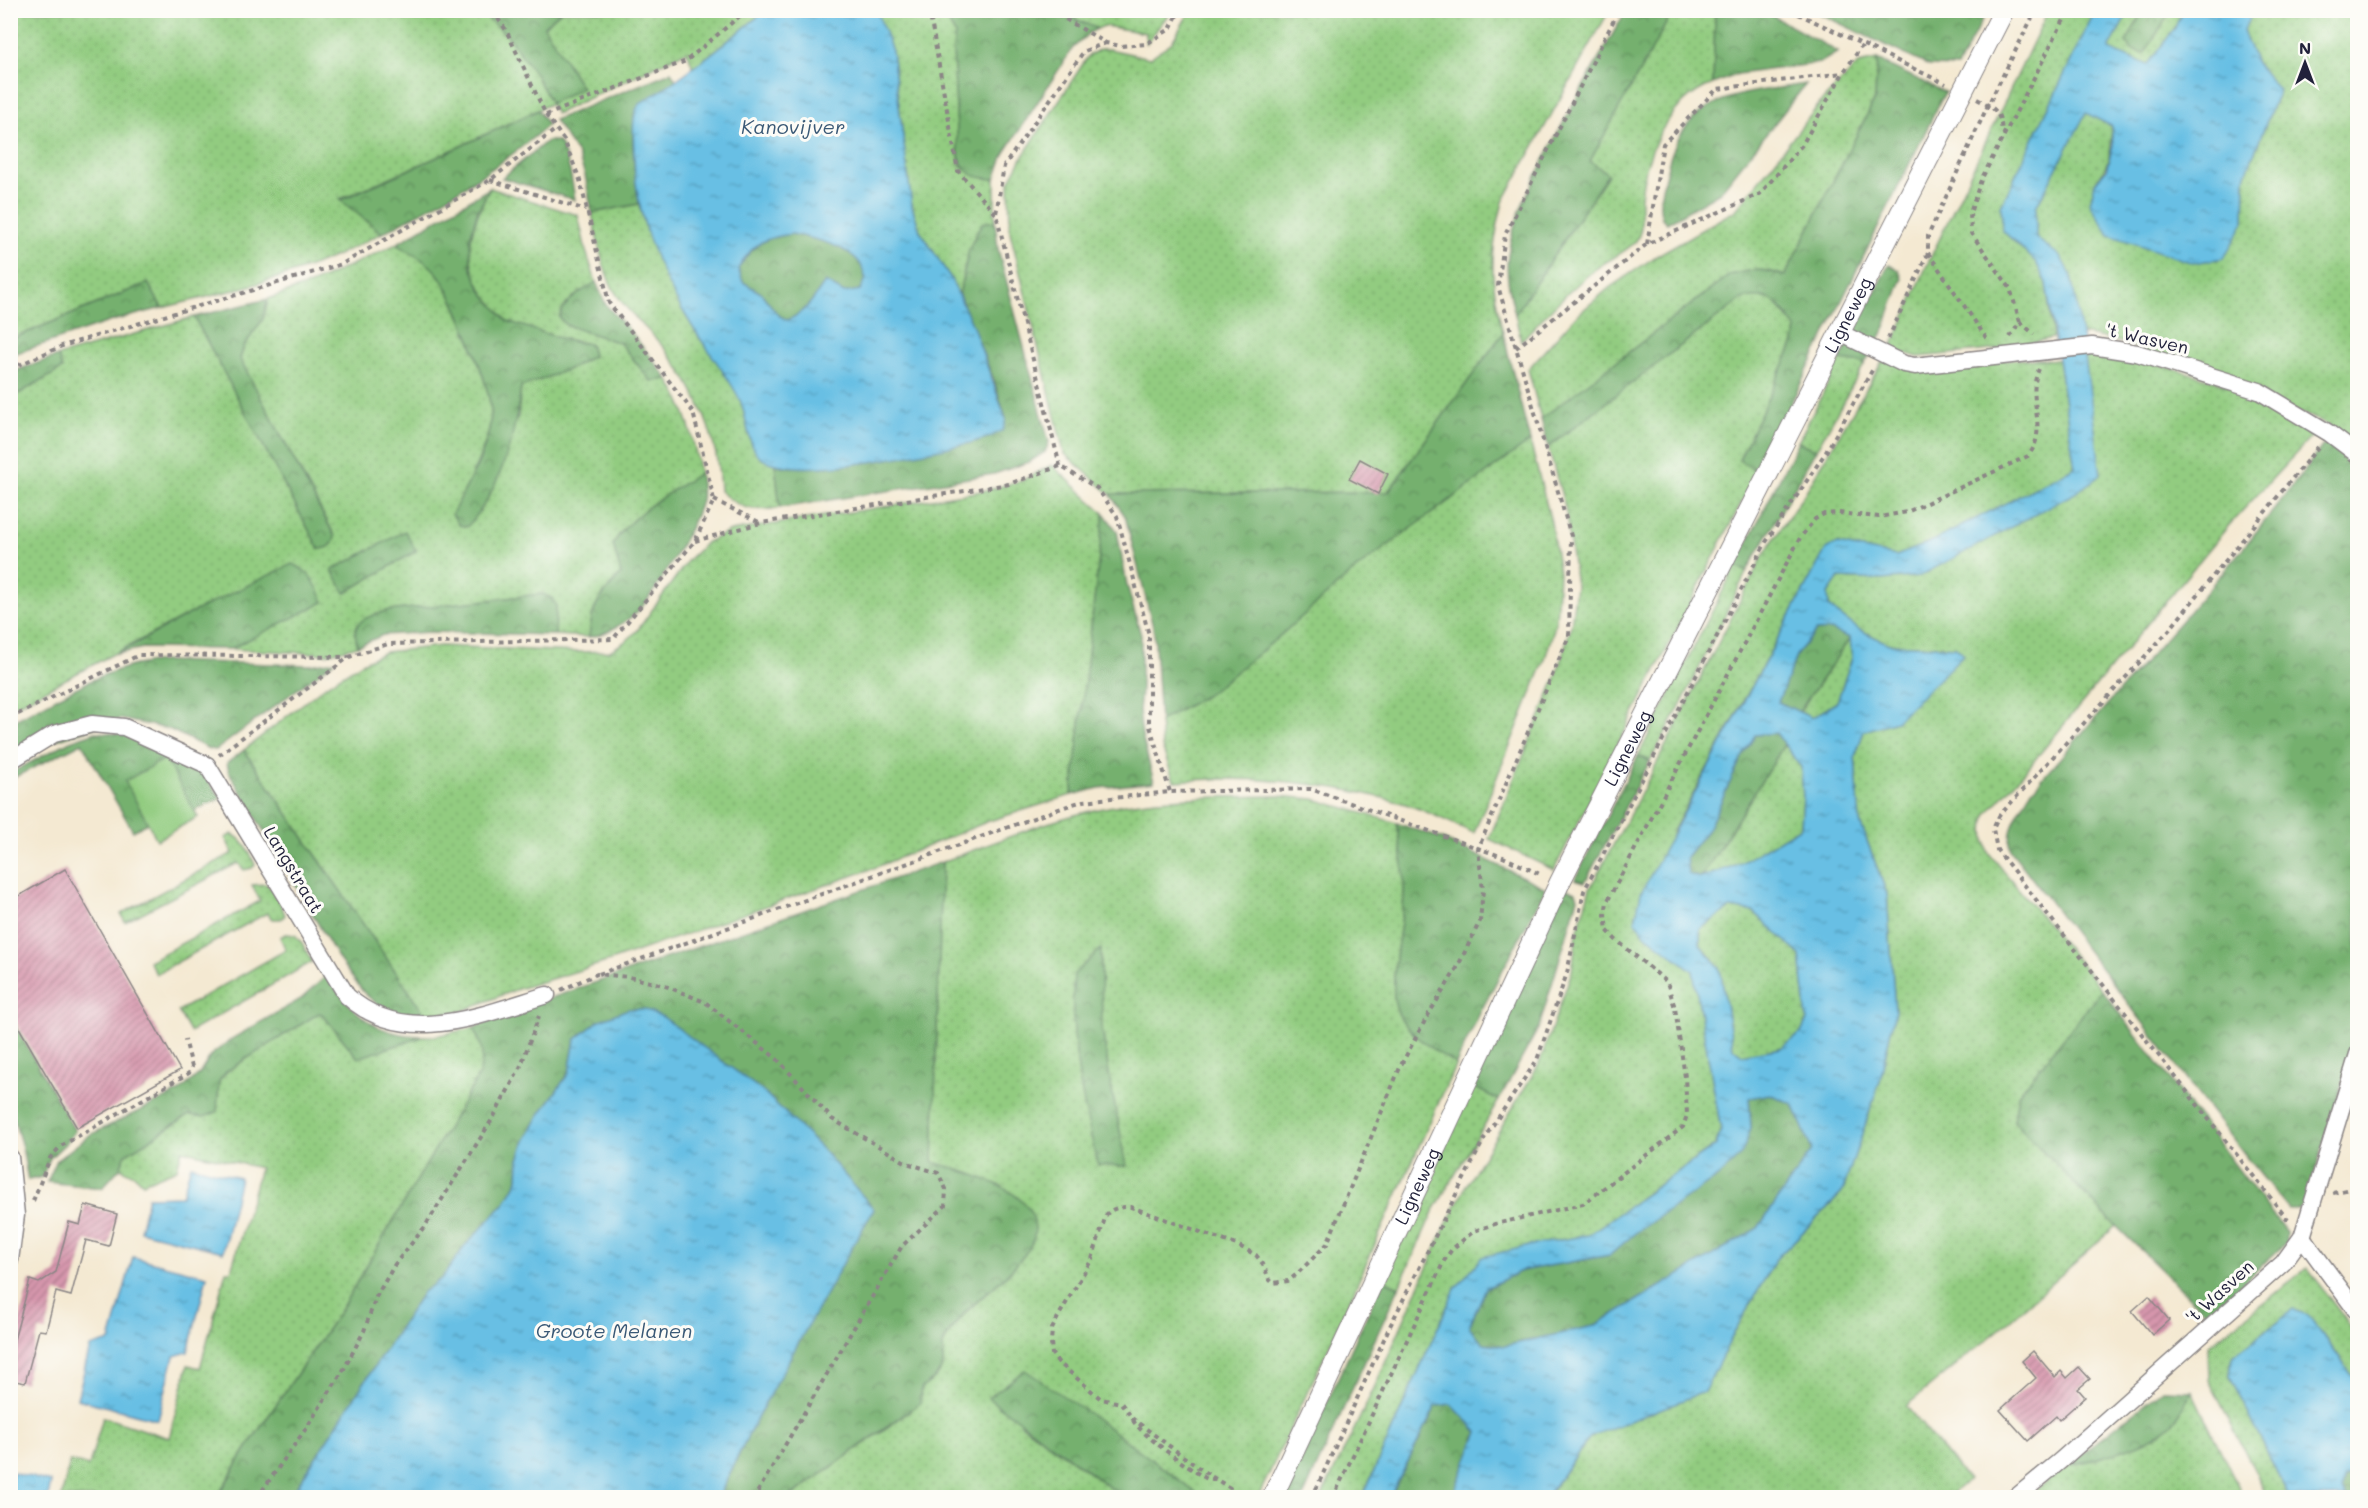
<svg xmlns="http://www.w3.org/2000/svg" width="2368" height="1508" viewBox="0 0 2368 1508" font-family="Mali,sans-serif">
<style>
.grass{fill:url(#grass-dots);stroke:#5a775e;stroke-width:1.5;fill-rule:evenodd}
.forest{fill:url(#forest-crowns);stroke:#4c6954;stroke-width:1.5}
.pitch{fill:#92cc80;stroke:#5a775e;stroke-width:1.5}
.water{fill:url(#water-ripples);stroke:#447090;stroke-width:1.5;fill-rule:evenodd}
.building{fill:url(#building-hatch)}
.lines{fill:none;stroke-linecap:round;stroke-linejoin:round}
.minor-casing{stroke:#8b8686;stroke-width:19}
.tertiary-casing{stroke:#8b8686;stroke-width:22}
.path{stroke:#8b8686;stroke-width:4;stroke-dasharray:4.5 4.5;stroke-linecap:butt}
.minor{stroke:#fff;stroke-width:16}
.tertiary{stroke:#fff;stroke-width:20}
.labels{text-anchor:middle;stroke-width:6;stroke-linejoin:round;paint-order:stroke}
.street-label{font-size:18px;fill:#22223b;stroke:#fdfcf7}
.water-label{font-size:20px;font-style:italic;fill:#3a5976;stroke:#fdfcf7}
</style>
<defs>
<pattern id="grass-dots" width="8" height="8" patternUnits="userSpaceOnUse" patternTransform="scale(1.5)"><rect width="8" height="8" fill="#92cc80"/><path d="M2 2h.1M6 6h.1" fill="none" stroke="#7eaf70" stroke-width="1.8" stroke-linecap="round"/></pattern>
<pattern id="forest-crowns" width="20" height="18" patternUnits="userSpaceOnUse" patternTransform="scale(1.5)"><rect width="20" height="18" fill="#75b06e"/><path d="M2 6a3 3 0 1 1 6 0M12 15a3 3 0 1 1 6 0" fill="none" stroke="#608f5c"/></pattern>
<pattern id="water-ripples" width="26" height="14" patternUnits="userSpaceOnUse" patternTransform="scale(1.5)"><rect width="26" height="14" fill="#67bfe4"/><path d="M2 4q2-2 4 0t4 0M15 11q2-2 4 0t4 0" fill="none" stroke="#549bba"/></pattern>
<pattern id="building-hatch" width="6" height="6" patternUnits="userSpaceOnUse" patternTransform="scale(1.5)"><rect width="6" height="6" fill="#d797ad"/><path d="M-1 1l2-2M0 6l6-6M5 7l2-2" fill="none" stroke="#ae7b8e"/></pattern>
</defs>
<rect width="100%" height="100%" fill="#fdfcf7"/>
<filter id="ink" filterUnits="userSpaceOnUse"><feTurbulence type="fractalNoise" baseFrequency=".0167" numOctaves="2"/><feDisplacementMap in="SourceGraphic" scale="12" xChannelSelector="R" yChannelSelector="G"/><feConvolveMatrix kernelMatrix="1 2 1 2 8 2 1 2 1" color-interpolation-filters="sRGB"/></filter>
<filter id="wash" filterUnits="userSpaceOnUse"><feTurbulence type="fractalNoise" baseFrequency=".008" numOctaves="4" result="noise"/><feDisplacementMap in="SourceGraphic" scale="24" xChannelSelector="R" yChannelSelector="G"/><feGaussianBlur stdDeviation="1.35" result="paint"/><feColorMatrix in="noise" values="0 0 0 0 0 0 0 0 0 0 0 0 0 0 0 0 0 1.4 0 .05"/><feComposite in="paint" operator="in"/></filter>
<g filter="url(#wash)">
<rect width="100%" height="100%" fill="#f4e9d2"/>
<!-- grass -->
<g class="grass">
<path d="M 11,11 L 479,11 L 507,35 L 535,74 L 551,103 L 582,88 L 543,26 L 561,11 L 765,11 L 693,68 L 687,51 L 556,114 L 550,104 L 433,159 L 340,199 L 382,233 C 360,244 338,256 315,265 C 265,284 213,295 162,308 L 148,283 L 11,339 Z"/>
<path d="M 875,11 L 942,11 L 955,34 L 953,48 L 958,151 L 960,165 L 983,178 L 995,179 L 995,221 L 982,223 C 968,245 964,269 959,295 L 950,277 L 920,231 L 912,206 L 892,51 Z"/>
<path d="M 1059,11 L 1171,10 L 1171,11 L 1146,44 L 1146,33 L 1104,26 L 1097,29 Z"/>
<path d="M 1190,11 L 1609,11 L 1503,202 C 1489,256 1490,279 1503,333 L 1388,492 L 1110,494 L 1064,453 L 1010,232 L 1009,182 L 1023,156 L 1088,56 L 1100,49 L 1109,49 L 1150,58 L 1172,42 Z"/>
<path d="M 1673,11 L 1714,11 L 1715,21 L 1713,84 C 1668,101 1645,153 1641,198 C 1640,212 1645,231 1635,242 C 1624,254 1605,261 1593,271 C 1567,292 1544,316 1521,341 L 1515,314 L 1608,175 L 1590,161 Z"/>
<path d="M 2048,11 L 2095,11 L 2001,206 L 2003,231 L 2036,262 L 2046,283 L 2053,338 L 2001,349 L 1918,357 L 1891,349 L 1927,265 Z"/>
<path d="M 2129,11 L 2143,11 L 2126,43 L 2154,37 L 2171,11 L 2182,11 L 2175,28 L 2149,64 L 2139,62 L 2109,49 Z"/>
<path d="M 2253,11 L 2357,11 L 2358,429 L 2348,439 L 2321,421 L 2121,342 C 2108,340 2094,334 2082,335 L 2071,276 L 2036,238 L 2036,207 L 2086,112 L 2111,126 C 2113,149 2109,166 2095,183 L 2244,222 L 2245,177 L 2279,91 L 2256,63 L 2243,31 Z"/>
<path d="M 1877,60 L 1875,99 L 1785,276 C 1764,268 1751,269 1730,275 L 1541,419 L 1528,369 L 1575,317 L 1609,288 L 1658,255 L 1736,210 L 1821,102 L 1858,64 Z"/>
<path d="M 490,188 L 578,215 L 586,251 L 596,282 L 571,299 L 566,325 L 620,343 L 651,381 L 668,379 C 687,408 693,439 700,473 C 670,493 631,513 613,544 L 621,574 C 599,598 592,604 589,637 L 555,635 L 556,606 L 542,594 L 387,611 C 367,617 348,620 358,646 L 326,654 L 230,649 L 324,602 L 197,610 L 11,708 L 11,398 L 62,369 L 58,356 L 194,317 L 319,549 L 335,536 L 240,359 L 244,346 L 263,319 L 268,299 L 313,283 L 396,244 C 411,253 430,262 440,277 C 456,300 492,389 491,416 C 489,439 478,461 469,481 L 518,417 L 521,387 L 567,370 L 593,356 L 590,344 C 573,341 519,329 506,320 C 499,315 493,306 488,299 C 459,260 470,227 490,188 ZM 404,532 L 416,551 L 345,593 Z"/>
<path d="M 639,204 C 650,248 668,288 692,326 C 708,351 728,373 740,399 C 752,426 741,451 775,464 L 780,508 C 752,512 741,510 720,491 C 719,439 697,388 664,348 C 650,331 625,310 615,292 C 602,270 597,238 592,213 Z"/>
<path d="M 1755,295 L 1772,300 L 1796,327 L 1794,343 L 1739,460 L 1757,472 L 1554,870 L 1489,839 L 1556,677 L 1571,626 L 1576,586 L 1565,507 L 1548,447 L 1742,299 Z"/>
<path d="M 2105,354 C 2153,361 2216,378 2259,400 C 2278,410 2297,422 2315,433 L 2230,524 L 2028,768 L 1986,815 C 1983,829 1984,838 1988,852 L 2102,990 L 2018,1095 L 2014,1121 L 2116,1226 L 2000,1329 L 1906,1406 L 1968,1480 L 1947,1498 L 1546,1498 L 1591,1436 L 1704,1392 L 1735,1331 L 1776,1259 L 1842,1193 L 1880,1081 L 1895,1011 L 1887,894 L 1860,822 L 1855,756 L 1864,731 L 1896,721 L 1956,647 L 1889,644 L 1860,630 L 1829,607 L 1828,594 L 1839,578 L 1882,580 L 2101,475 L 2083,357 Z"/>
<path d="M 2040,359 L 2058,360 L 2075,467 L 1935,540 L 1896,556 L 1838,544 L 1826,549 L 1673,831 L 1646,935 L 1693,970 L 1721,1130 L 1715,1145 L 1588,1235 L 1533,1245 L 1455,1289 L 1362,1497 L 1321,1498 L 1375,1386 L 1445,1227 L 1466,1186 L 1539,1064 L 1572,971 L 1577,933 L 1590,888 L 1644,788 L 1764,554 L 1805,493 L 1882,362 Z"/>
<path d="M 1840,360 L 1865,363 L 1816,450 L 1798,442 Z"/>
<path d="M 1530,441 L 1551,522 L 1559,573 L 1556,622 L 1544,662 L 1474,833 C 1450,823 1426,810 1402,803 C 1327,782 1252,775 1174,781 L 1162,747 L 1160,721 L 1207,695 L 1275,640 L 1356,569 Z"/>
<path d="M 1052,465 L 1104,513 L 1072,795 L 989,821 L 874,868 L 610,961 L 515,990 L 462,1011 L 426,1016 L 244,750 L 328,684 L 362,663 L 385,652 L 441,646 L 578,652 L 610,651 L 626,641 L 637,631 L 688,560 L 707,542 L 731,531 L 988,490 L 1023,480 Z"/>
<path d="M 1735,567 L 1747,571 L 1682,703 L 1650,761 L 1638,756 Z"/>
<path d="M 1850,638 L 1852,658 L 1837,702 L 1812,718 L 1799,712 Z"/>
<path d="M 1784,745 L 1801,767 L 1803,797 L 1801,827 L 1741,863 L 1701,878 Z"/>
<path d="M 1278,796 L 1314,799 L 1397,823 C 1401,847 1405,871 1404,895 C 1403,925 1386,989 1398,1013 C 1410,1037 1435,1051 1456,1064 L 1332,1340 L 1258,1497 L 1202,1497 L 1097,1419 L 1021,1424 L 1123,1497 L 789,1498 L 910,1411 L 922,1388 L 938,1375 L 943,1364 L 943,1345 L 950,1332 L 965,1313 L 1009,1273 L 1024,1255 L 1002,1186 L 933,1162 L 942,862 C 1002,840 1063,813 1126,804 C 1176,796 1228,797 1278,796 ZM 1100,950 L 1102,1028 L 1111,1086 L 1126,1166 L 1098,1165 Z"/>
<path d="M 232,834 C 243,839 251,853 255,865 L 252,868 L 244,870 L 238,863 L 125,922 L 121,914 L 233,853 L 225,838 Z"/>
<path d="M 266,884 C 275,889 281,904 285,915 L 281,919 L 272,919 L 267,913 L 156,974 L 149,961 L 260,901 L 252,885 Z"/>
<path d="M 1730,908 L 1754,911 L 1800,955 L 1807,1020 L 1801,1033 L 1781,1048 L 1742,1055 L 1733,1048 L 1720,968 L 1700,945 L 1700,929 Z"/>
<path d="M 286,934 L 295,935 L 302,943 L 312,962 L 190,1032 L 178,1011 L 286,950 L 280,937 Z"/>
<path d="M 319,1013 L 322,1014 L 358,1058 L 425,1036 L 435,1036 L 473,1028 C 483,1045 484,1056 479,1075 L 340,1311 L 246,1449 L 217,1497 L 61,1498 L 70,1461 L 89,1466 L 103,1417 L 169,1438 L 188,1365 L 200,1368 L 226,1271 L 231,1271 L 260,1168 L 182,1150 L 177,1169 L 143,1183 L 136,1176 L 120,1168 L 126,1154 L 190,1114 L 204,1116 L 216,1112 L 219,1081 L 227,1071 Z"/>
<path d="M 1471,1086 L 1499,1100 L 1433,1212 L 1399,1287 L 1383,1280 Z"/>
<path d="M 2307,1268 L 2357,1335 L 2357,1382 L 2308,1315 L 2293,1310 L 2232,1357 L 2230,1376 L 2289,1497 L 2268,1497 L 2209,1380 L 2208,1346 Z"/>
<path d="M 2192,1391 L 2243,1497 L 2027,1498 L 2066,1466 L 2093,1460 L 2140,1443 L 2175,1421 Z"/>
</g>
<!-- forest -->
<g class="forest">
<path d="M 2143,10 L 2171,11 L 2144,54 L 2132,50 L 2126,43 Z"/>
<path d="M 479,11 L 561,11 L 544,26 L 582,88 L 551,103 L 535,74 L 507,35 Z"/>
<path d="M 942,11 L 1059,11 L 1097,29 L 1089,33 L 1072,49 L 1004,154 L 995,179 C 973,178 962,174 958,151 L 953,48 L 955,34 Z"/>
<path d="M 1626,11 L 1673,11 L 1590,161 L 1608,174 L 1515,314 C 1510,296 1505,274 1508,255 C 1513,217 1533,182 1550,148 C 1574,102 1600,56 1626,11 Z"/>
<path d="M 1714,11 L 1764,11 L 1838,52 L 1820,63 L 1738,74 L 1713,84 L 1715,21 Z"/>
<path d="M 1814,11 L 1987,11 L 1957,67 L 1929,66 Z"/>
<path d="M 1877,60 L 1945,92 L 1757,472 L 1739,460 L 1794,343 L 1796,328 C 1780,305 1771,291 1742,299 L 1548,447 L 1541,419 L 1730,275 C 1753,269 1762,268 1785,276 L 1875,99 Z"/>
<path d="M 671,72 L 676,80 C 660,91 644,107 635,125 C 629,137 637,188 639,204 L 592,213 L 585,175 L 577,153 L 554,120 Z"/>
<path d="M 1806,84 L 1720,192 L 1667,223 L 1662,218 C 1657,203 1662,188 1666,173 C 1684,92 1739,95 1806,84 Z"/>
<path d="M 538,110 L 548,125 C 499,169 441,203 382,233 L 340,200 L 433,159 Z"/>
<path d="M 547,141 L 558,141 C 569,159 572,180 575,200 L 502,178 Z"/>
<path d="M 490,188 L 477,213 L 470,239 L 471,267 L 481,290 L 507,321 L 569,341 L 590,344 L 593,356 L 567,370 L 521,387 C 515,436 501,490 467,527 L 459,525 L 452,514 C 468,483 489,450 491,415 C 492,388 456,300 440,277 C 430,262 411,253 396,244 Z"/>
<path d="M 995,221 L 998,249 L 1049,442 L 1045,452 L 1029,462 L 994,474 L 780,508 L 775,464 L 785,467 L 870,460 L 970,443 L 990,437 L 1006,419 L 994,380 L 959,295 L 969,249 L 982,223 Z"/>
<path d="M 792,234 C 812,238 850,246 861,265 C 863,269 865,275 866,279 L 860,290 L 844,293 L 825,282 C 815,297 805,314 787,320 L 778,315 L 761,293 L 743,282 L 738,269 C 753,243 763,238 792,234 Z"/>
<path d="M 1889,264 L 1899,270 L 1902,279 L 1883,332 L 1865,363 L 1840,360 Z"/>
<path d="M 596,282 L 606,305 L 631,332 L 668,379 L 651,381 L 620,343 L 566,325 L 559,317 C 566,299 581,292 596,282 Z"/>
<path d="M 148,283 L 162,308 L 112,321 L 11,355 L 11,339 Z"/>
<path d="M 268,299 L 263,319 L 244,346 L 240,359 L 335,537 C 333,546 328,549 319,549 L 194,317 Z"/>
<path d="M 1503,333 L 1530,441 L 1356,569 L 1275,640 L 1207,695 L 1160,721 L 1154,631 L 1125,516 L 1110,494 L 1388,492 Z"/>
<path d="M 58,356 L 62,369 L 11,398 L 11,372 Z"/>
<path d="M 1798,442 L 1816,450 L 1747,571 L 1735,567 Z"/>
<path d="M 2332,444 L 2357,463 L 2357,1034 L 2309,1193 L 2304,1203 L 2298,1209 L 2289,1209 L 2250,1162 L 2011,851 C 2006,830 2019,812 2029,794 C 2128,678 2234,568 2323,445 Z"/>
<path d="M 700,473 C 700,481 703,492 701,500 C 696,524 652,600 634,615 C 623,624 603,636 589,637 C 592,604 599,599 621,574 L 613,544 C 631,513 670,493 700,473 Z"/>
<path d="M 1104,513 L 1117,531 L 1127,585 L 1141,635 L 1141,691 L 1139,710 L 1142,736 L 1154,782 L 1099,788 L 1072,795 Z"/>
<path d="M 405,531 L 416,551 L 345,593 L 332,570 Z"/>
<path d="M 292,564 C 311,571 316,585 324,602 L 230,649 L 143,648 L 116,654 L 197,610 Z"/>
<path d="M 542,594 L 552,598 L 556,606 L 555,635 L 430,632 L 383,635 L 358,646 C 348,620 367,617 387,611 Z"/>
<path d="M 1831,630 L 1850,638 L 1799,712 L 1778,702 L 1797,654 L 1816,631 Z"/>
<path d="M 165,661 L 310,665 L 335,661 L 216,750 L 209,749 L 169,729 L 120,719 L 11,755 L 11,722 C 62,697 106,664 165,661 Z"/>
<path d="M 96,732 L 127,735 L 185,760 L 204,775 L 221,798 L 194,811 L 165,759 L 125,781 L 148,823 L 133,831 L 82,743 L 11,779 L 11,773 L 70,741 Z"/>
<path d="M 1776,733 L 1784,745 L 1701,878 L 1688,874 L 1686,857 L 1708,829 L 1741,759 L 1755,735 Z"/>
<path d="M 244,750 L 264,779 L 426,1016 L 393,1013 L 381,1007 L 364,993 L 340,961 L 229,772 L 227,763 Z"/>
<path d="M 1638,756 L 1650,761 L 1585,882 L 1575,879 Z"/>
<path d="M 1397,823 L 1443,839 L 1546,888 L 1481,1011 L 1456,1064 C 1435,1051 1410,1037 1398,1013 C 1386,989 1403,925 1404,895 C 1405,871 1401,847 1397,823 Z"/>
<path d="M 942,862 L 933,1162 C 965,1173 1044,1189 1034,1237 C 1031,1249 1019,1262 1010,1271 C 996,1287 977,1299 963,1315 C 956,1324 945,1335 943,1346 C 942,1352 944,1358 943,1364 C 940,1375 931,1381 922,1388 L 920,1403 L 789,1497 L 725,1498 L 720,1495 C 764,1398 819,1301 874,1209 L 822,1149 L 765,1093 L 720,1060 L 600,1020 L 575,1040 L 569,1073 L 539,1116 L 525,1141 L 519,1160 L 518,1180 L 505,1203 L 465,1246 L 442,1278 L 423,1292 L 290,1497 L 217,1498 L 246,1449 L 340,1311 L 479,1075 C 484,1056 483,1045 473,1028 L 522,1008 Z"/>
<path d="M 1568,889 L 1576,892 L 1578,898 L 1539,1027 L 1499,1100 L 1471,1086 L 1562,890 Z"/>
<path d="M 1101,949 L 1102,1028 L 1111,1086 L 1127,1166 L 1098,1165 C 1082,1102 1069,1039 1074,974 Z"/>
<path d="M 326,976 C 355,1014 374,1036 425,1036 L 358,1058 L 322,1014 L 319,1013 L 227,1071 L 219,1081 L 217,1112 L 204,1117 L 189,1115 L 126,1154 L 120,1168 L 102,1188 L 47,1182 L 57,1160 L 90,1135 L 180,1091 L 200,1073 L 211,1055 L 233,1038 L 301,999 Z"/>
<path d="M 2102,990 L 2286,1232 L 2286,1243 L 2208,1315 L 2116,1226 L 2014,1121 L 2018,1095 Z"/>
<path d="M 10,1016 L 75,1131 L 68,1141 L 50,1158 L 42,1177 L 28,1180 L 22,1147 L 11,1110 Z"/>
<path d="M 1770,1094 L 1793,1104 L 1812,1150 L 1758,1228 L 1594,1326 L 1505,1346 L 1482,1343 L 1469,1327 L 1486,1288 L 1521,1271 L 1610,1255 L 1634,1234 L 1723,1173 L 1751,1128 L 1749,1098 Z"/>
<path d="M 1383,1280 L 1399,1287 L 1303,1497 L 1283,1498 Z"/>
<path d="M 1025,1370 L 1097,1419 L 1202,1497 L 1123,1497 L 988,1398 Z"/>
<path d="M 2162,1390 L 2192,1391 C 2187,1400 2182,1410 2176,1419 C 2156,1445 2096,1459 2066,1466 Z"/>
<path d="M 1451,1404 L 1478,1432 L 1452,1497 L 1390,1498 L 1436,1406 Z"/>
<path d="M 2357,1469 L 2357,1497 L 2347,1497 L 2341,1489 L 2343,1477 L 2354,1470 Z"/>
</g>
<!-- pitch -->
<path class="pitch" d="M 165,759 L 198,817 L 157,840 L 125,781 Z"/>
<!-- water -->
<g class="water">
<path d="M 765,11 L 875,10 L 878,14 L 892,51 L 912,206 L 920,231 L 950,277 L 973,326 L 1006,419 L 1003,430 L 990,437 L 970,443 C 920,452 808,481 764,460 C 746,451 748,414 739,398 C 726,373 707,350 692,326 C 659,274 635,218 634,156 C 634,142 631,123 636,110 C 640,101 652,96 660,91 C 697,66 731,39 765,11 ZM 792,234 C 812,238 850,246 861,265 C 863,269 864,275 866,279 L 860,290 L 844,293 L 825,282 C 815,297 805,314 787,320 L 778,315 L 761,293 L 743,282 L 738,269 C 753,243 763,238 792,234 Z"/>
<path d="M 2095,11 L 2129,11 L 2109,49 L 2139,62 L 2148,64 L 2175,28 L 2182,11 L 2253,11 L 2243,31 L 2256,63 L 2279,90 L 2245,177 L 2244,222 L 2224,258 L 2193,263 L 2109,235 L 2090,203 L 2095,183 L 2106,170 L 2113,145 L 2111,126 L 2086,113 L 2036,207 L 2036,238 L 2060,256 L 2071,276 L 2082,335 L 2101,475 L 2075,493 L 1920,576 L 1882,580 L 1839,578 L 1828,594 L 1829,607 L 1860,630 L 1889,644 L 1956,647 L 1964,654 L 1896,721 L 1864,731 L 1855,756 L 1860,822 L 1887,894 L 1895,1011 L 1880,1081 L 1842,1193 L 1776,1259 L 1735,1331 L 1704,1392 L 1591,1436 L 1546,1497 L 1452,1497 L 1478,1432 L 1451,1404 L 1436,1406 L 1390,1497 L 1362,1498 L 1455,1289 L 1482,1257 L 1533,1245 L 1588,1235 L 1716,1145 L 1721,1130 L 1693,971 L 1646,935 L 1635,921 L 1641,893 L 1826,549 L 1838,544 L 1896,556 L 1935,540 L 2075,467 L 2046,283 L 2036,262 L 2003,231 L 2001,206 ZM 1831,630 L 1850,638 L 1852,658 L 1837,702 L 1812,718 L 1778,702 L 1797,654 L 1816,631 ZM 1776,733 L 1801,767 L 1803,797 L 1801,827 L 1741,863 L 1701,878 L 1688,874 L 1686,857 L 1708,829 L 1741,759 L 1755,735 ZM 1730,908 L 1754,912 L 1800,955 L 1807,1020 L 1801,1033 L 1781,1048 L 1742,1055 L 1733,1048 L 1720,968 L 1700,945 L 1700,929 ZM 1770,1094 L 1793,1104 L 1812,1150 L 1758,1228 L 1594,1326 L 1505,1346 L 1482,1343 L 1469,1326 L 1486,1288 L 1521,1271 L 1610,1255 L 1634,1234 L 1723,1173 L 1742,1153 L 1751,1128 L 1749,1098 Z"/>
<path d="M 628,1009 L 644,1009 L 663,1017 L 765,1093 L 822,1149 L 874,1209 C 852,1246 832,1284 810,1322 C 778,1379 745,1437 719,1497 L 290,1497 L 423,1292 L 442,1278 L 465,1246 L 505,1203 L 518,1180 L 519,1160 L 525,1141 L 539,1116 L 569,1073 L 575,1040 L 600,1020 Z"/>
<path d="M 191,1165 L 240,1178 L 223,1252 L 140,1231 L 148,1197 L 182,1196 Z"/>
<path d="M 133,1257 L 207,1276 L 188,1352 L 174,1356 L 158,1420 L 77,1399 L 90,1347 L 110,1341 Z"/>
<path d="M 2293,1310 L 2308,1315 L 2357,1382 L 2357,1469 L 2354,1470 L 2343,1478 L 2341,1489 L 2347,1497 L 2289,1497 L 2230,1376 L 2232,1357 Z"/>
<path d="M 11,1472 L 51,1482 L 48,1497 L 11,1497 Z"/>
</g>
<g id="blocks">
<!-- building -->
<g class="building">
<path d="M 1360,459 L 1388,474 L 1378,494 L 1349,479 Z"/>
<path d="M 65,869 L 180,1070 L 77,1128 L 10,1012 L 10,901 Z"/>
<path d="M 85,1205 L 117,1214 L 109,1246 L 86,1240 L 71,1296 L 56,1292 L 46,1331 L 39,1330 L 25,1383 L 10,1380 L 10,1355 L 30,1280 L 39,1283 L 56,1272 L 69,1222 L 80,1225 Z"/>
<path d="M 2149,1296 L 2169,1320 L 2152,1335 L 2132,1311 Z"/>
<path d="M 2033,1351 L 2055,1377 L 2061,1371 L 2067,1378 L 2079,1367 L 2090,1379 L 2078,1389 L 2085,1397 L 2059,1420 L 2056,1416 L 2028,1441 L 2000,1410 L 2036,1378 L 2022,1361 Z"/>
</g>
</g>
</g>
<g filter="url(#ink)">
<use href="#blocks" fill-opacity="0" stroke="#8b8686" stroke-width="1.5"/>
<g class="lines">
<defs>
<g id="minor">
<path d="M 1840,333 L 1904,364 L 1915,366 L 2092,346 L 2137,353 L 2259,391 L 2329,433 L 2358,455"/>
<path d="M 10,761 L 54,734 L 92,724 L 124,727 L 207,765 L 347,996 C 405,1049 483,1014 547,995"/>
<path d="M 10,1157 L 16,1215 L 10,1260"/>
<path d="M 2302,1237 L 2358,1313"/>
<path d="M 2015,1498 L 2060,1461 L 2283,1263 L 2302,1237 L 2358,1054"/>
</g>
<g id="tertiary">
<path id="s1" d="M 1272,1498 L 1560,882 L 2004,10"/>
</g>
</defs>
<!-- minor casing -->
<use href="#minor" class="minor-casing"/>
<!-- tertiary casing -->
<use href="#tertiary" class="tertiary-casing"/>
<!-- path -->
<g class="path">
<path d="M 929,10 L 958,171 L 996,214"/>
<path d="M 1050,10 L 1106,43 L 1121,46 L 1146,44 L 1170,29 L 1180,10"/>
<path d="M 1790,10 L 1946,84"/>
<path d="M 1977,99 C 1996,109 2000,111 2002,132 L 2006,134"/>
<path d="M 546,115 L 686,61 L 747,10"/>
<path d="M 490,180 L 586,210"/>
<path d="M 1647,244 L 1663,144 L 1717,89 L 1843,73"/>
<path d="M 1928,253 L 1989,342"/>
<path d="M 2020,322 L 2010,288 L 1971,233 L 1970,213 L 1981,180 L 2069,10"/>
<path d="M 2010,337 L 2020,322 L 2034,334"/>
<path d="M 1888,339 L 1928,253 L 1928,236 L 1988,105 L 2036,10"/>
<path d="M 1516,348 L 1647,244 L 1760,194 L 1802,145 L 1843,73 L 1862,46"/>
<path d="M 10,369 L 62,346 L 342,264 L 490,180 L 555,130"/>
<path d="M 1060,466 L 996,214 L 1004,166 L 1084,51 L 1106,43"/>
<path d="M 714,500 L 761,523"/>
<path d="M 695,541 L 761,523 L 1009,484 L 1060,466 L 1097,488 L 1117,516 L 1149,635 L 1149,723 L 1170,792"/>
<path d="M 10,718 L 139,655 L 348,657"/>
<path d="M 219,755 L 349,657 L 388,644 L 613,639 L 695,541 L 714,500 L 693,412 L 609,303 L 580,180 L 564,140 L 546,115 L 506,30 L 492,10"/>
<path d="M 599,974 L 1070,805 L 1083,801 L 1170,792 L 1311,789 L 1503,857 L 1542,875"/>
<path d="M 561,990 L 597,974 L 629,977 L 663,985 L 705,1002 L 777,1059 L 832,1119 L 907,1163 L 938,1173 L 946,1189 L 945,1206 L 902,1246 L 754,1498"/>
<path d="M 2333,1193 L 2358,1187"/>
<path d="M 33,1201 L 50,1158 L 61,1146 L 189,1073 L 192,1067 L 185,1039"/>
<path d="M 2288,1220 L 1997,850 L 1993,829 L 1999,816 L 2170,629 L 2318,447"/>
<path d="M 1133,1420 C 1137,1431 1191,1470 1204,1477 C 1208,1480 1213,1480 1218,1480"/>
<path d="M 257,1498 L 307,1427 L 344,1369 L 364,1331 L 376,1297 L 395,1264 L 424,1228 L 493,1118 L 520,1068 L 539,1016"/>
<path d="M 1231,1498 L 1230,1488 L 1203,1471 L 1133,1419 L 1121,1403 L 1101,1399 L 1058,1362 L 1052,1354 L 1051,1342 L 1052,1329 L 1058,1317 L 1092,1259 L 1106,1215 C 1113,1207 1121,1207 1131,1207 L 1239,1246 L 1256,1255 L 1263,1264 L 1269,1279 L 1273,1283 L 1288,1281 L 1297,1274 L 1327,1244 L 1401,1065 L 1427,1017 L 1457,968 L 1480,921 L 1483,890 L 1478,849 L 1569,636 L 1571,536 L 1498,286 L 1505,235 L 1619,10"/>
<path d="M 1312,1498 L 1389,1328 L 1485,1137 L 1537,1060 L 1567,973 L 1584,891 L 1766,542 L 1826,452 L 1874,367"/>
<path d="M 1333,1498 L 1444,1261 L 1452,1249 L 1474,1231 L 1495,1224 L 1583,1204 L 1683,1127 L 1687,1115 L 1685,1077 L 1675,1008 L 1667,982 L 1615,939 L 1607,930 L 1605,915 L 1607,902 L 1800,538 L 1815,519 L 1824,514 L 1838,513 L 1879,517 L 1907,512 L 2028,456 C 2050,429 2025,399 2039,369"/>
</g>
<!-- minor -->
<use href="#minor" class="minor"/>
<!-- tertiary -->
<use href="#tertiary" class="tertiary"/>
</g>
</g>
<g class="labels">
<!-- street labels -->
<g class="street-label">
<text dy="6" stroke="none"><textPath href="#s1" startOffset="1316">Ligneweg</textPath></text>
<text transform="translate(2147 339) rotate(13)" y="6">'t Wasven</text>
<text dy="6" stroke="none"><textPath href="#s1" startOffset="830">Ligneweg</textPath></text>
<text transform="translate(293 870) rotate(59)" y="6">Langstraat</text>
<text dy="6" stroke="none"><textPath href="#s1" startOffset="344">Ligneweg</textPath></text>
<text transform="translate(2220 1292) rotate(-42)" y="6">'t Wasven</text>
</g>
<!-- water labels -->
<g class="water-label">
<text x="793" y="134">Kanovijver</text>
<text x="614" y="1338">Groote Melanen</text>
</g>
</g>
<!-- margin -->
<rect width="2368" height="1508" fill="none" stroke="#fdfcf7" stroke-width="36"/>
<!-- north arrow -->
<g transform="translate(2305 63)" stroke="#fdfcf7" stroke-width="4.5" paint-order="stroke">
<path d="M0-4.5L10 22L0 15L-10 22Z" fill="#22223b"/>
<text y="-9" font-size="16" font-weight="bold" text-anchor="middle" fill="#22223b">N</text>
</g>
</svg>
